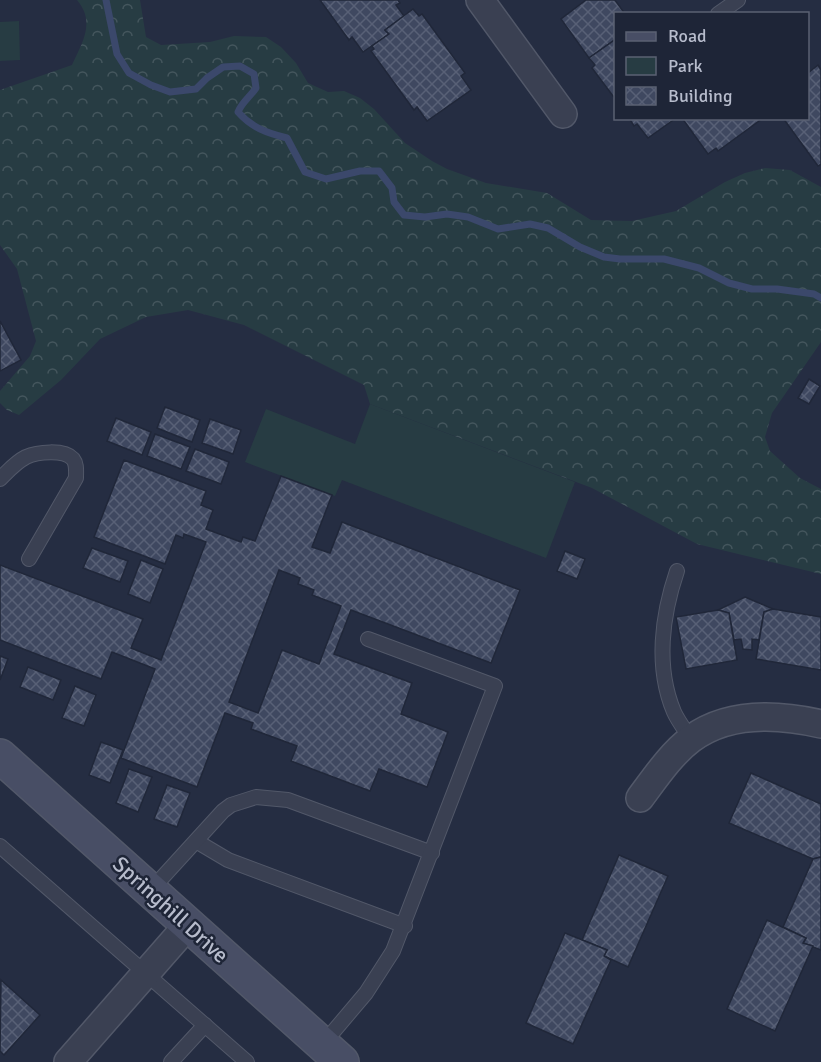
<svg xmlns="http://www.w3.org/2000/svg" width="821" height="1062" viewBox="0 0 821 1062" font-family="Signika,sans-serif">
<style>
.green{fill:#273c43}
.forest{fill:url(#forest-crowns)}
.lines{fill:none;stroke-linecap:round;stroke-linejoin:round}
.stream{stroke:#3b486b;stroke-width:7}
.building{fill:url(#building-cross-hatch);stroke:#202739;stroke-width:1.5;fill-rule:evenodd}
.lane-casing{stroke:#525869;stroke-width:16}
.street-casing{stroke:#525869;stroke-width:30}
.secondary-casing{stroke:#525869;stroke-width:36}
.lane{stroke:#3a4052;stroke-width:14}
.street{stroke:#3a4052;stroke-width:27}
.secondary{stroke:#484e65;stroke-width:33}
.labels{text-anchor:middle;stroke-width:5;stroke-linejoin:round;paint-order:stroke}
.street-label{font-size:22px;fill:#b7bccc;stroke:#1e2537}
</style>
<defs>
<pattern id="forest-crowns" width="20" height="18" patternUnits="userSpaceOnUse" patternTransform="scale(1.5)"><rect width="20" height="18" fill="#273c43"/><path d="M2 6a3 3 0 1 1 6 0M12 15a3 3 0 1 1 6 0" fill="none" stroke="#44565d"/></pattern>
<pattern id="building-cross-hatch" width="8" height="8" patternUnits="userSpaceOnUse" patternTransform="scale(1.5)"><rect width="8" height="8" fill="#3f4860"/><path d="M0 0l8 8M0 8l8-8" fill="none" stroke="#586076"/></pattern>
</defs>
<rect width="100%" height="100%" fill="#252d42"/>
<!-- green -->
<g class="green">
<path d="M 19,21 L 20,60 L 0,61 L 0,22 Z"/>
<path d="M 370,404 L 575,482 L 546,558 L 342,480 L 335,496 L 245,462 L 266,409 L 355,444 Z"/>
</g>
<!-- forest -->
<path class="forest" d="M 77,0 L 140,0 L 146,37 L 161,45 L 210,42 L 234,36 L 266,37 L 281,47 L 296,63 L 308,83 L 328,92 L 344,91 L 360,98 L 374,109 L 405,143 L 432,161 L 447,169 L 486,183 L 547,193 L 591,220 L 632,221 L 676,211 L 725,182 L 745,173 L 765,168 L 790,170 L 821,187 L 821,342 L 772,413 L 765,437 L 770,451 L 800,478 L 821,489 L 821,574 L 697,544 L 592,488 L 370,404 L 364,385 L 244,325 L 188,310 L 146,317 L 100,339 L 61,380 L 19,415 L 7,410 L 0,403 L 0,391 L 30,356 L 36,341 L 17,269 L 0,245 L 0,90 L 72,65 C 82,43 96,22 77,0 Z"/>
<g class="lines">
<!-- stream -->
<path class="stream" d="M 106,0 L 117,54 L 129,73 L 151,85 L 170,92 L 196,89 L 207,78 L 223,67 L 240,66 L 254,74 L 256,88 C 250,97 242,102 238,112 C 252,128 267,133 287,138 L 305,172 L 326,179 L 360,171 L 379,171 L 392,188 L 394,202 L 404,215 L 425,217 L 447,214 L 468,217 L 498,229 L 530,224 L 548,228 L 580,247 L 604,257 L 620,259 L 664,259 L 699,268 L 729,283 L 752,289 L 777,289 L 814,294 L 821,298"/>
</g>
<!-- building -->
<g class="building">
<path d="M 320,0 L 398,0 L 400,3 L 396,5 L 404,16 L 385,30 L 389,34 L 363,52 L 352,37 L 349,40 Z"/>
<path d="M 586,0 L 615,0 L 625,14 L 616,14 L 616,39 L 589,58 L 561,19 Z"/>
<path d="M 413,9 L 419,16 L 422,14 L 465,73 L 461,76 L 471,90 L 427,121 L 417,107 L 414,110 L 371,51 L 374,49 L 372,46 L 389,34 L 385,30 Z"/>
<path d="M 616,39 L 616,100 L 592,68 L 595,65 L 589,58 Z"/>
<path d="M 818,65 L 821,70 L 821,164 L 818,166 L 783,118 L 808,118 L 808,73 Z"/>
<path d="M 629,118 L 676,118 L 648,138 L 637,124 L 634,126 Z"/>
<path d="M 682,118 L 763,118 L 718,151 L 716,148 L 708,154 Z"/>
<path d="M 0,321 L 21,360 L 0,371 Z"/>
<path d="M 809,379 L 820,386 L 809,404 L 798,398 Z"/>
<path d="M 165,407 L 200,420 L 192,442 L 157,428 Z"/>
<path d="M 116,418 L 151,432 L 142,455 L 107,441 Z"/>
<path d="M 210,419 L 241,430 L 233,454 L 202,443 Z"/>
<path d="M 155,434 L 190,447 L 181,469 L 147,456 Z"/>
<path d="M 195,449 L 229,462 L 221,484 L 186,471 Z"/>
<path d="M 124,460 L 206,491 L 201,505 L 213,510 L 206,529 L 241,542 L 243,537 L 255,541 L 281,476 L 332,495 L 312,547 L 330,553 L 342,522 L 520,590 L 491,663 L 351,610 L 334,654 L 412,683 L 401,714 L 448,732 L 427,787 L 379,769 L 370,791 L 291,761 L 297,746 L 251,729 L 253,723 L 225,713 L 197,787 L 121,758 L 155,669 L 112,652 L 101,679 L 0,640 L 0,565 L 143,619 L 131,648 L 161,660 L 206,542 L 184,534 L 183,538 L 176,535 L 165,564 L 94,537 ZM 279,570 L 300,578 L 298,584 L 314,590 L 312,595 L 341,606 L 319,664 L 282,650 L 258,713 L 229,702 Z"/>
<path d="M 92,548 L 128,561 L 120,582 L 83,568 Z"/>
<path d="M 565,551 L 585,559 L 577,579 L 557,571 Z"/>
<path d="M 141,560 L 163,569 L 150,603 L 128,594 Z"/>
<path d="M 745,597 L 773,609 L 764,612 L 759,640 L 752,639 L 752,650 L 743,649 L 741,639 L 734,640 L 729,613 L 718,610 Z"/>
<path d="M 773,609 L 821,617 L 821,670 L 756,659 L 764,612 Z"/>
<path d="M 718,610 L 729,613 L 737,660 L 686,669 L 676,617 Z"/>
<path d="M 0,656 L 8,659 L 0,680 Z"/>
<path d="M 28,667 L 61,680 L 53,700 L 20,687 Z"/>
<path d="M 75,686 L 96,695 L 84,726 L 62,718 Z"/>
<path d="M 101,742 L 123,750 L 110,783 L 89,775 Z"/>
<path d="M 129,769 L 152,777 L 138,812 L 116,803 Z"/>
<path d="M 751,773 L 821,804 L 821,857 L 813,859 L 729,823 Z"/>
<path d="M 167,785 L 190,793 L 177,827 L 154,819 Z"/>
<path d="M 619,855 L 668,876 L 628,967 L 604,956 L 607,950 L 582,940 Z"/>
<path d="M 821,857 L 821,950 L 803,943 L 806,938 L 783,927 L 813,859 Z"/>
<path d="M 767,920 L 806,938 L 803,943 L 813,946 L 775,1031 L 727,1009 Z"/>
<path d="M 565,933 L 607,950 L 604,956 L 611,960 L 573,1044 L 526,1023 Z"/>
<path d="M 1,980 L 40,1015 L 4,1055 L 0,1051 Z"/>
</g>
<g class="lines">
<defs>
<g id="lane">
<path d="M 718,14 L 738,0"/>
<path d="M 0,479 C 8,471 16,462 26,457 C 37,452 64,449 73,459 C 77,464 76,471 76,478 L 29,559"/>
<path d="M 677,571 C 662,615 655,667 674,712 C 678,721 685,730 691,739"/>
<path d="M 196,841 L 228,860 L 405,926"/>
<path d="M 0,846 L 247,1062"/>
<path d="M 150,891 L 223,811 L 231,805 L 256,797 L 288,800 L 432,853"/>
<path d="M 322,1045 L 366,993 L 393,951 L 495,686 L 368,639"/>
<path d="M 171,1062 L 205,1025"/>
</g>
<g id="street">
<path d="M 480,0 L 563,114"/>
<path d="M 640,798 C 655,778 671,754 691,739 C 729,711 778,714 821,724"/>
<path d="M 68,1062 L 188,925"/>
</g>
<path id="secondary" d="M 0,756 L 342,1062"/>
</defs>
<!-- lane casing -->
<use href="#lane" class="lane-casing"/>
<!-- street casing -->
<use href="#street" class="street-casing"/>
<!-- secondary casing -->
<use href="#secondary" class="secondary-casing"/>
<!-- lane -->
<use href="#lane" class="lane"/>
<!-- street -->
<use href="#street" class="street"/>
<!-- secondary -->
<use href="#secondary" class="secondary"/>
</g>
<g class="labels">
<!-- street labels -->
<g class="street-label">
<text transform="translate(171 909) rotate(42)" y="8">Springhill Drive</text>
</g>
</g>
<!-- legend -->
<rect x="614" y="12" width="195" height="108" fill="#1e2537" stroke="#5b6173" stroke-width="1.5"/>
<rect x="626" y="32" width="30" height="9" fill="#484e65" stroke="#5b6173" stroke-width="1.5"/>
<text x="668" y="42" font-size="18" fill="#b7bccc">Road</text>
<rect x="626" y="57" width="30" height="18" fill="#273c43" stroke="#5b6173" stroke-width="1.5"/>
<text x="668" y="72" font-size="18" fill="#b7bccc">Park</text>
<rect x="626" y="87" width="30" height="18" fill="url(#building-cross-hatch)" stroke="#5b6173" stroke-width="1.5"/>
<text x="668" y="102" font-size="18" fill="#b7bccc">Building</text>
</svg>
